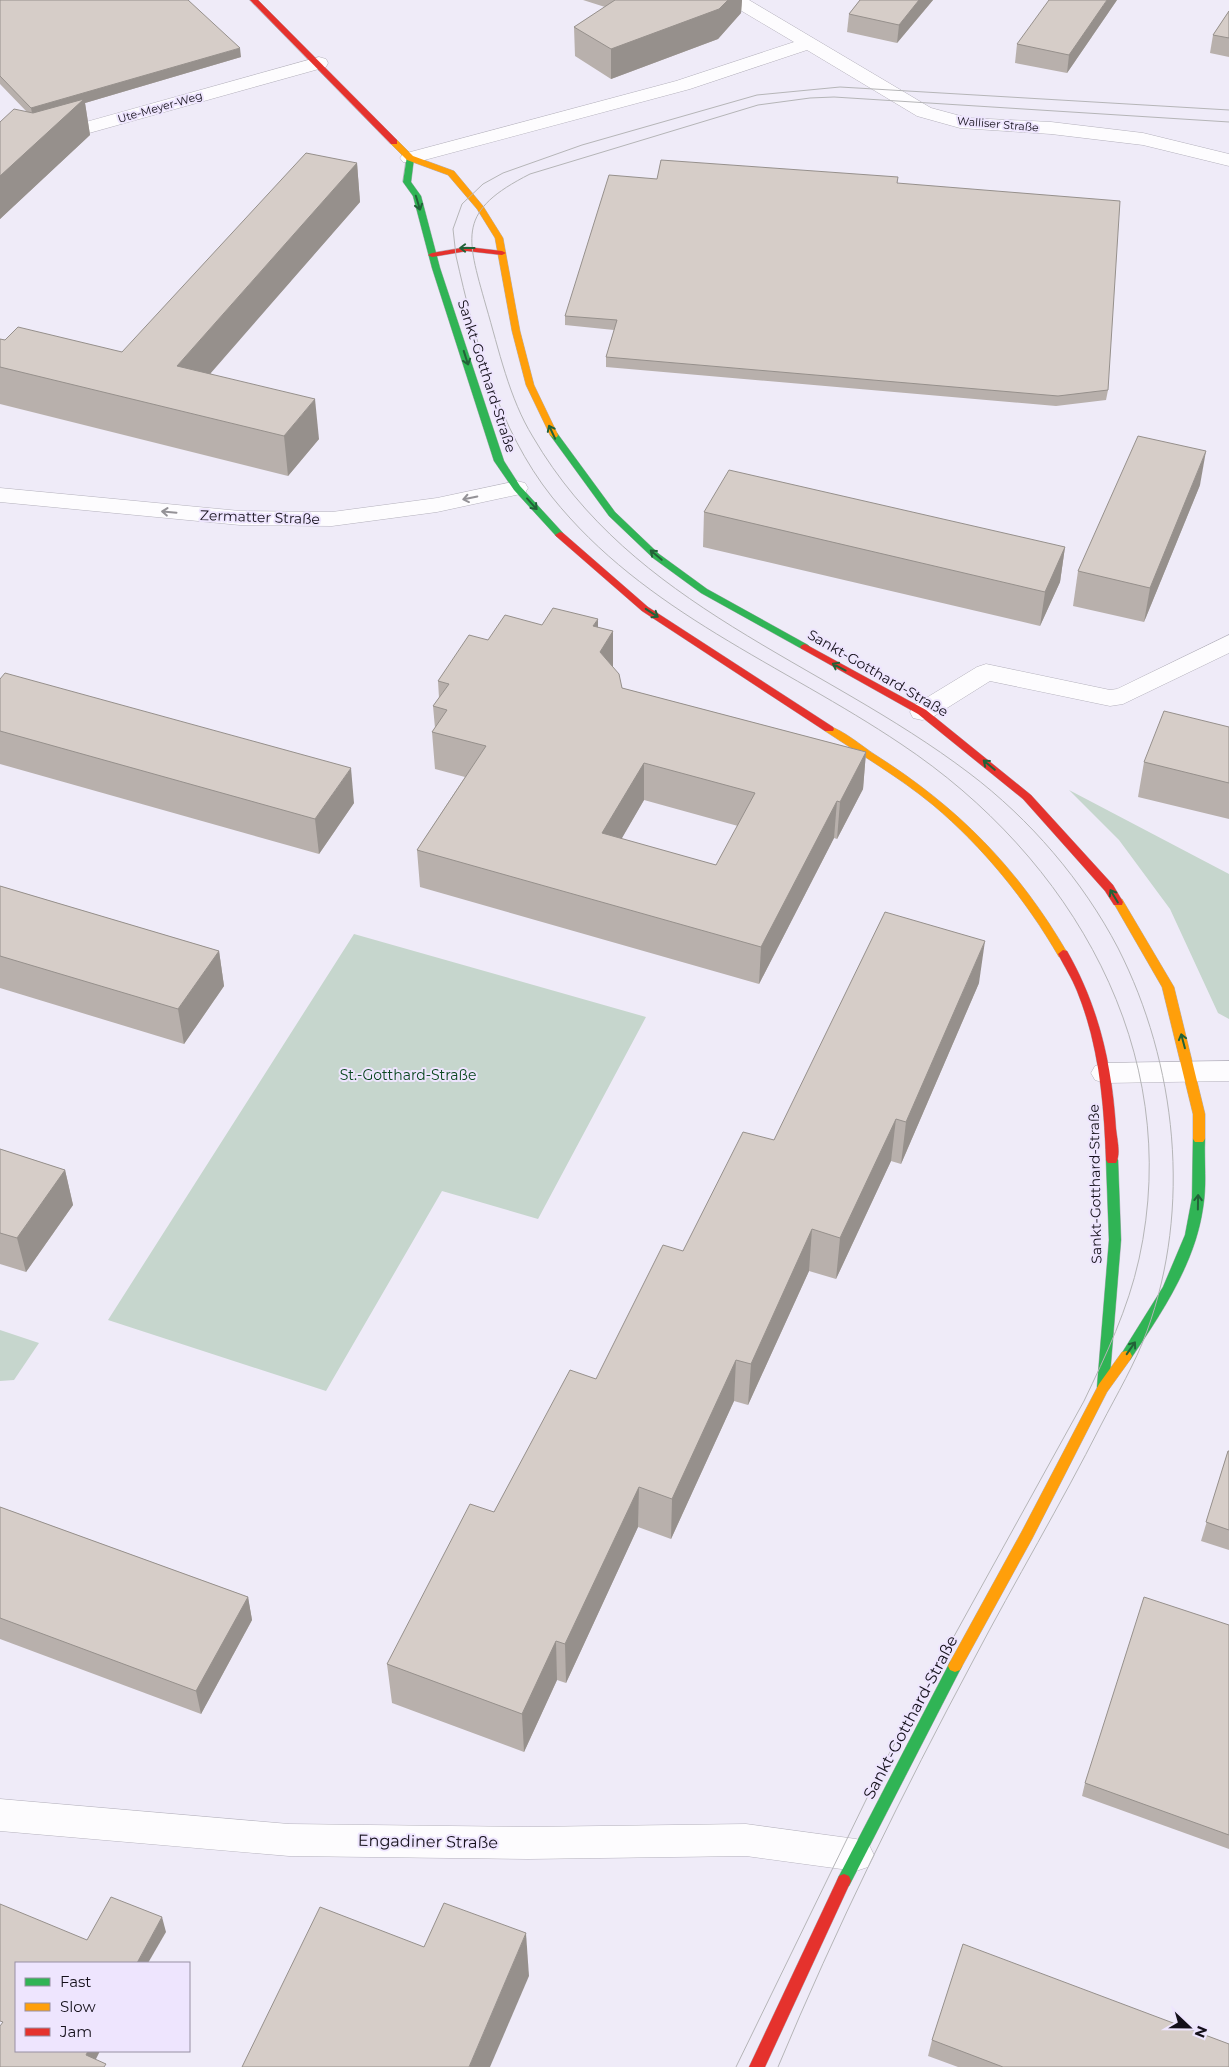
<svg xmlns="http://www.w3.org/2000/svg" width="1229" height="2067" viewBox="0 0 1229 2067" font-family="Montserrat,sans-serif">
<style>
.green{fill:#c6d6cd}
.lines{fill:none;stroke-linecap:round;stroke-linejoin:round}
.lane-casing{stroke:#b4b1bc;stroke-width:1}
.street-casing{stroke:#b4b1bc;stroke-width:1}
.fast-casing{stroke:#b4b1bc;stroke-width:1}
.slow-casing{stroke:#b4b1bc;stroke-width:1}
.jam-casing{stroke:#b4b1bc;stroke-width:1}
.lane{fill:#fdfcfe;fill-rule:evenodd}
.street{fill:#fdfcfe;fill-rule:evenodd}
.fast{fill:#30b455;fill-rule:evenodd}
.slow{fill:#ff9f0a;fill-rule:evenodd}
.jam{fill:#e5322d;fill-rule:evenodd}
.tram{stroke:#b5b5b7;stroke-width:1}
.wall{fill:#b8b0ac;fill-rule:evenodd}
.shaded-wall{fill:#96908c}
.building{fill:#d6cdc8;stroke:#96908c;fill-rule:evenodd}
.oneway{stroke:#226238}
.oneway2{stroke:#949297}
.labels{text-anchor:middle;stroke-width:4;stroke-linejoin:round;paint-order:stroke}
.far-street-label{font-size:11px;fill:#14101a;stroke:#eee5fe}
.street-label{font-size:14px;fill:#14101a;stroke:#eee5fe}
.park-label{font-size:14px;fill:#09461e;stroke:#eee5fe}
.near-street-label{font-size:16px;fill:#14101a;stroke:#eee5fe}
</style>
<rect width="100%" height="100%" fill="#efebf8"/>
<!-- green -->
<g class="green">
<path d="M 1069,790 L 1229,874 L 1229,1019 L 1218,1013 L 1170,909 L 1119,840 Z"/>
<path d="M 354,934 L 646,1017 L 538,1219 L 442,1191 L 326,1391 L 108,1320 Z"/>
<path d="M 0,1330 L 39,1343 L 14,1380 L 0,1381 Z"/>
</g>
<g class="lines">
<defs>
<g id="lane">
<path d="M 319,57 L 326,59 L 328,63 L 326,67 L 46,145 L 39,147 L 0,140 L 0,128 L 39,135 Z"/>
<path d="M 1229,635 L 1229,653 L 1123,704 L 1110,706 L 990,681 L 931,718 L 922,720 L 913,718 L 910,712 L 913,706 L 977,667 L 986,664 L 1110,690 L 1117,689 Z"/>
</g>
<g id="street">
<path d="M 727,0 L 749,0 L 931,108 L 968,118 L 1051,122 L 1143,133 L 1229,154 L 1229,166 L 1143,145 L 1051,134 L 960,128 L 917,116 L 807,50 L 690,89 L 417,162 L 403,162 L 400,158 L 403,154 L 676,81 L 794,42 L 730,4 Z"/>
<path d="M 517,481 L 525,483 L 528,488 L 525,493 L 437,512 L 332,526 L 240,525 L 0,502 L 0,488 L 240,511 L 332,512 L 437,498 Z"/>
<path d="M 1229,1061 L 1229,1081 L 1105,1083 L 1095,1080 L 1091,1073 L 1095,1066 L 1105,1063 Z"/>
<path d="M 0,1799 L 289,1824 L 528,1827 L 746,1824 L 856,1839 L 868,1843 L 874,1855 L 868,1867 L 856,1871 L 746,1856 L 528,1859 L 289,1856 L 0,1831 Z"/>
</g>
<g id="fast">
<path d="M 407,156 L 414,158 L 411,182 L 421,196 L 440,268 L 504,461 L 520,486 L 563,533 L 563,537 L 557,537 L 514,490 L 494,461 L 432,268 L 413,196 L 403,182 Z"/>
<path d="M 554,432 L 557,433 L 615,512 L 659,554 L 707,589 L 808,645 L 810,647 L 808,649 L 802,649 L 701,593 L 653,558 L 609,516 L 550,435 Z"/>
<path d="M 1199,1135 L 1203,1136 L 1205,1139 C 1204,1162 1207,1185 1203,1208 C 1195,1264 1161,1314 1130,1360 L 1126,1361 L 1122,1360 L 1120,1356 L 1163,1287 L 1185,1235 L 1192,1198 L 1193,1139 L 1195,1136 Z"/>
<path d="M 1112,1156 L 1116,1157 L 1118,1160 L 1121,1240 L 1109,1387 L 1107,1391 L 1103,1392 L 1099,1391 L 1097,1387 L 1109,1240 L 1106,1160 L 1108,1157 Z"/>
<path d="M 955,1660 L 960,1662 L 962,1666 L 960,1670 L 849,1886 L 844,1888 L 839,1886 L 837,1881 L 839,1876 L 950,1662 Z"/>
</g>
<g id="slow">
<path d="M 391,140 L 397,140 L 413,156 L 454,171 L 483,206 L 503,238 L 520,331 L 534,385 L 558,435 L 557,437 L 554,438 L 550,435 L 526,385 L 512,331 L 495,238 L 477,209 L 448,175 L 407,160 L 391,144 Z"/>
<path d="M 829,726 C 843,730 862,746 874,754 C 958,807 1018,868 1068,954 L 1067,957 L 1059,957 C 1026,900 983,847 933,805 C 899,777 861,755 825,731 L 824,729 Z"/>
<path d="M 1118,898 L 1122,899 L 1174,987 L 1205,1114 L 1205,1139 L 1203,1142 L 1195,1142 L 1193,1139 L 1193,1114 L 1162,987 L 1113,902 Z"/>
<path d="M 1126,1351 L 1130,1352 L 1132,1356 L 1130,1360 L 1107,1392 L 1032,1539 L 960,1670 L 955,1672 L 950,1670 L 948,1666 L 950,1662 L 1022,1531 L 1099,1384 L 1122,1352 Z"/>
</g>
<g id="jam">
<path d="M 250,0 L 258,0 L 397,140 L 397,144 L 391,144 Z"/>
<path d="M 467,247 L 502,251 L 506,253 L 502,255 L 467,251 L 432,257 L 428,255 L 432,253 Z"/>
<path d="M 560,532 L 563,533 L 648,607 L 833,727 L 834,729 L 833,731 L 825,731 L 642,611 L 557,537 L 555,535 Z"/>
<path d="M 805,644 L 926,710 L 1031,795 L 1113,885 L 1123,902 L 1122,905 L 1114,905 L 1105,891 L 1023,799 L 918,714 L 802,649 L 800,647 L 802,645 Z"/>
<path d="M 1063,950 L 1067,951 C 1099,1007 1112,1065 1116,1129 C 1117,1139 1121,1154 1116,1163 L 1108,1163 L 1106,1160 C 1104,1103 1099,1045 1077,991 C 1072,978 1064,966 1058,954 Z"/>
<path d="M 844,1874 L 849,1876 L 851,1881 L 765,2067 L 749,2067 L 839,1876 Z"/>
</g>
</defs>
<!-- lane casing -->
<use href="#lane" class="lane-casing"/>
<!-- street casing -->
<use href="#street" class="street-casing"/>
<!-- fast casing -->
<use href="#fast" class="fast-casing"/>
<!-- slow casing -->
<use href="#slow" class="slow-casing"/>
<!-- jam casing -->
<use href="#jam" class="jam-casing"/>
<!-- lane -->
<use href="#lane" class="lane"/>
<!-- street -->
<use href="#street" class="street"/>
<!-- fast -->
<use href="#fast" class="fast"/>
<!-- slow -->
<use href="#slow" class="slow"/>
<!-- jam -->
<use href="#jam" class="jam"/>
<!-- tram -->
<g class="tram">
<path d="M 736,2067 L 884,1763 L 1084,1401 C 1106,1355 1128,1309 1139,1259 C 1185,1051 1071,857 901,744 C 782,664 645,613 552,497 C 498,429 475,340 456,256 L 453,229 L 462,204 L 483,184 L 503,173 L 582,145 L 757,95 L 840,87 L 1229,110"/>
<path d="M 778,2067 C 836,1928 903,1792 974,1659 C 1015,1581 1061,1504 1101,1425 C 1117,1394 1135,1364 1147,1331 C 1192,1208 1177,1064 1118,948 C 1083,881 1030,819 969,773 C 820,660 633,608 533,437 C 509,398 499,350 486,306 C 466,235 457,211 530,174 L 758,105 L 810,98 L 834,97 L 1229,122"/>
</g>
</g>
<!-- wall -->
<g class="wall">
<path d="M 0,0 L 241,57 L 85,103 L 90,135 L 0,219 L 0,122 L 27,112 L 0,84 Z"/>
<path d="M 583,0 L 742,0 L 741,13 L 718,39 L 611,79 L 575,56 L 574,27 L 605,7 Z"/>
<path d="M 860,0 L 933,0 L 897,43 L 847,32 L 849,14 Z"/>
<path d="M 1117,0 L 1067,73 L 1015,63 L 1017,44 Z"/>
<path d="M 1229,11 L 1229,57 L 1210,53 L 1213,35 Z"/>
<path d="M 357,163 L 360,202 L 210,373 L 319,439 L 288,476 L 0,404 L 0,339 L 5,340 L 122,352 Z"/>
<path d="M 657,179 L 897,183 L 1108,390 L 1106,400 L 1056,406 L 606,367 L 606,357 L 614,330 L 565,325 L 565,316 Z"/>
<path d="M 1200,485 L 1144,622 L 1073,606 L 1078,571 Z"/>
<path d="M 704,512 L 1065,547 L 1060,582 L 1040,626 L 703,547 Z"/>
<path d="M 542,625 L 598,628 L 613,631 L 613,667 L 622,688 L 866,752 L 863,789 L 837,839 L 834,838 L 759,984 L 420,887 L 417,850 L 465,777 L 435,769 L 432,732 L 435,728 L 433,706 L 439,698 L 438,681 L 488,640 ZM 644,800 L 738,826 L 716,865 L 621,839 Z"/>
<path d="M 0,679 L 354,803 L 319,854 L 0,764 Z"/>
<path d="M 1229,727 L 1229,819 L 1138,797 L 1144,762 Z"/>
<path d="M 0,886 L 219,951 L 224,986 L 184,1044 L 0,988 Z"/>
<path d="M 979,983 L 901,1164 L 891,1161 L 836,1279 L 809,1271 L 748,1405 L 734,1401 L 671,1539 L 638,1527 L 566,1683 L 557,1680 L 524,1752 L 392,1703 L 387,1664 L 494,1512 L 596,1379 L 683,1251 L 774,1140 Z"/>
<path d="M 0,1149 L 65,1170 L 73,1205 L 26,1272 L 0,1264 Z"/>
<path d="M 1228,1451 L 1229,1451 L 1229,1550 L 1201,1541 Z"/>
<path d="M 0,1507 L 248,1597 L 252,1620 L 201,1714 L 0,1639 Z"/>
<path d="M 1229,1625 L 1229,1849 L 1082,1796 L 1085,1783 Z"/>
<path d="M 932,2040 L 1229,2067 L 958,2067 L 928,2056 Z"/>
</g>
<!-- shaded-wall -->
<g class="shaded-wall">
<path d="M 728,0 L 742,0 L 741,13 L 718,39 L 611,79 L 611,49 Z"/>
<path d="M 919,0 L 933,0 L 897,43 L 899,25 Z"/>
<path d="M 1107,0 L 1117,0 L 1067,73 L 1069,55 Z"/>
<path d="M 240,48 L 241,57 L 85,103 L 90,135 L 0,219 L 0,176 L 33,118 L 31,108 Z"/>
<path d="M 357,163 L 360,202 L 183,405 L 177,366 Z"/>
<path d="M 315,399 L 319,439 L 288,476 L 284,436 Z"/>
<path d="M 1206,451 L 1200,485 L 1144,622 L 1150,588 Z"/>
<path d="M 1065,547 L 1060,582 L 1040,626 L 1045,592 Z"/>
<path d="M 598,619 L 598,656 L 593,626 Z"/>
<path d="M 613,631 L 613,668 L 600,652 Z"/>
<path d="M 866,752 L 863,789 L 837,839 L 840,802 Z"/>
<path d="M 644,763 L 644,800 L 603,871 L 602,833 Z"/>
<path d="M 351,768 L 354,803 L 319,854 L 315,819 Z"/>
<path d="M 837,801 L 834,838 L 759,984 L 761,947 Z"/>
<path d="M 985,941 L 979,983 L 901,1164 L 906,1122 Z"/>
<path d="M 219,951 L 224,986 L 184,1044 L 178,1009 Z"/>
<path d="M 896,1119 L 891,1161 L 836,1279 L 840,1238 Z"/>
<path d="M 65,1170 L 73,1205 L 26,1272 L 17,1238 Z"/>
<path d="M 812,1229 L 809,1271 L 748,1405 L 751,1364 Z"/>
<path d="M 736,1360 L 734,1401 L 671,1539 L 672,1499 Z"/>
<path d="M 639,1487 L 638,1527 L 566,1683 L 565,1644 Z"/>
<path d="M 248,1597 L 252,1620 L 201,1714 L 196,1691 Z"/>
<path d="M 556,1641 L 557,1680 L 524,1752 L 522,1714 Z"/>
<path d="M 162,1917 L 166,1932 L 148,1963 L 137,1963 Z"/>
<path d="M 526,1933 L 529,1976 L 490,2067 L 469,2067 Z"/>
<path d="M 88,2051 L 100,2051 L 92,2067 L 86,2055 Z"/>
</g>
<!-- building -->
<g class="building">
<path d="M 0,0 L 188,0 L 240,48 L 31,108 L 0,76 Z"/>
<path d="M 615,0 L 728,0 L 719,9 L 611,49 L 574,27 Z"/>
<path d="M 860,0 L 919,0 L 899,25 L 849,14 Z"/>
<path d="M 1049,0 L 1107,0 L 1069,55 L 1017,44 Z"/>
<path d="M 1229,11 L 1229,38 L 1213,35 Z"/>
<path d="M 84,99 L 0,176 L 0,122 L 14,109 L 33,113 Z"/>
<path d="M 306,153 L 357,163 L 177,366 L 315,399 L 284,436 L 0,367 L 0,339 L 5,340 L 18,327 L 122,352 Z"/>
<path d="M 661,160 L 898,177 L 897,183 L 1120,201 L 1108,390 L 1058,396 L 606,357 L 617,320 L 565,316 L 609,175 L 657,179 Z"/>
<path d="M 1138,436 L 1206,451 L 1150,588 L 1078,571 Z"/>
<path d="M 729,470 L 1065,547 L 1045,592 L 704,512 Z"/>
<path d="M 553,608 L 598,619 L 593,626 L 613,631 L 600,652 L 619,674 L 622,688 L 866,752 L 840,802 L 837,801 L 761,947 L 417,850 L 486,746 L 432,732 L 447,710 L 433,706 L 449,684 L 438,681 L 469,635 L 488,640 L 505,615 L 542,625 ZM 644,763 L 755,793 L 716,865 L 602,833 Z"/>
<path d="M 5,673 L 351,768 L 315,819 L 0,731 L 0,679 Z"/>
<path d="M 1164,711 L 1229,727 L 1229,783 L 1144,762 Z"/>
<path d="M 0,886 L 219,951 L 178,1009 L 0,956 Z"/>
<path d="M 885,912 L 985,941 L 906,1122 L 896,1119 L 840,1238 L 812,1229 L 751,1364 L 736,1360 L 672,1499 L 639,1487 L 565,1644 L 556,1641 L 522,1714 L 387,1664 L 470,1504 L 494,1512 L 570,1370 L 596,1379 L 663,1245 L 683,1251 L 743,1132 L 774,1140 Z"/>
<path d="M 0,1149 L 65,1170 L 17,1238 L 0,1233 Z"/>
<path d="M 1228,1451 L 1229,1451 L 1229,1530 L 1206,1522 Z"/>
<path d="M 0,1507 L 248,1597 L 196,1691 L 0,1618 Z"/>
<path d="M 1144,1597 L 1229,1625 L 1229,1835 L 1085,1783 Z"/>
<path d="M 111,1897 L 162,1917 L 137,1963 L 16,1963 L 16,2051 L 88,2051 L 86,2055 L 106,2064 L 104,2067 L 0,2067 L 0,2026 L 3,2022 L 0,2021 L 0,1904 L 87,1940 Z"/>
<path d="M 444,1903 L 526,1933 L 469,2067 L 242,2067 L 320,1907 L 424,1947 Z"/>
<path d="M 963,1944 L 1229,2044 L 1229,2067 L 1003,2067 L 932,2040 Z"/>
</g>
<!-- one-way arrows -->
<defs><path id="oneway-shaft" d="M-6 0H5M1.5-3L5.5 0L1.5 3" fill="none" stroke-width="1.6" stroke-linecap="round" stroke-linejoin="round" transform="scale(1.25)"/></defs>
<g class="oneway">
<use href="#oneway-shaft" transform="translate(418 203) rotate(73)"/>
<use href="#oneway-shaft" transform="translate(467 248) rotate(-180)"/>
<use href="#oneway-shaft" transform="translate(466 358) rotate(72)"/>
<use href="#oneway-shaft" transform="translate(552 432) rotate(-115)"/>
<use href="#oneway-shaft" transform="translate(532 504) rotate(48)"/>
<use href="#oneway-shaft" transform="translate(656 555) rotate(-140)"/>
<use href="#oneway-shaft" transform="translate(652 613) rotate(33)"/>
<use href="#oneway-shaft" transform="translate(839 667) rotate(-152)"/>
<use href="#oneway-shaft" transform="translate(989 765) rotate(-140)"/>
<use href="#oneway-shaft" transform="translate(1114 896) rotate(-121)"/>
<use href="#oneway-shaft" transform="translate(1183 1041) rotate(-105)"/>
<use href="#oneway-shaft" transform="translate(1198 1202) rotate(-89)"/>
<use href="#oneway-shaft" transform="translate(1131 1348) rotate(-55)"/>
</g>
<g class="oneway2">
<use href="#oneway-shaft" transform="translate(470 498) rotate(168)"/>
<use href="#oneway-shaft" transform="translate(169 512) rotate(-175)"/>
</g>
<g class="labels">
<!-- far-street labels -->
<g class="far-street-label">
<text transform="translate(160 107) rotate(-16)" y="4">Ute-Meyer-Weg</text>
<text transform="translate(998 124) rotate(5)" y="4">Walliser Straße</text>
</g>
<!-- street labels -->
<g class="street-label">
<text transform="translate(487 376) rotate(72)" y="5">Sankt-Gotthard-Straße</text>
<text transform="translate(260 517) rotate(2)" y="5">Zermatter Straße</text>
<text transform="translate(878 673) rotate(30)" y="5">Sankt-Gotthard-Straße</text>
<text transform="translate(1095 1184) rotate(-91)" y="5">Sankt-Gotthard-Straße</text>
</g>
<!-- park labels -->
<g class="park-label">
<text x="408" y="1080">St.-Gotthard-Straße</text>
</g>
<!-- near-street labels -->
<g class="near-street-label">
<text transform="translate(910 1717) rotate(-62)" y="6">Sankt-Gotthard-Straße</text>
<text transform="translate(428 1841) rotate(1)" y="6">Engadiner Straße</text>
</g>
</g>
<!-- legend -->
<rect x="15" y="1962" width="175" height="90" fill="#eee5fe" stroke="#9790a3"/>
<rect x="25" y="1978" width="25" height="8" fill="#30b455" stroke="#9790a3"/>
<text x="60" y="1987" font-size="15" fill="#14101a">Fast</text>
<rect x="25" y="2003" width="25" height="8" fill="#ff9f0a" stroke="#9790a3"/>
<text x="60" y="2012" font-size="15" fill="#14101a">Slow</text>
<rect x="25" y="2028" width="25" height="8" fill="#e5322d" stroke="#9790a3"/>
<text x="60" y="2037" font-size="15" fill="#14101a">Jam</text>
<!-- north arrow -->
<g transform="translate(1189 2027) rotate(112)" stroke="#eee5fe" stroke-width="4" paint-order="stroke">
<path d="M0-4L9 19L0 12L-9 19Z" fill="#14101a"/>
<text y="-8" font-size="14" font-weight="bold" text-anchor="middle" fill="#14101a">N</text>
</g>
</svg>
